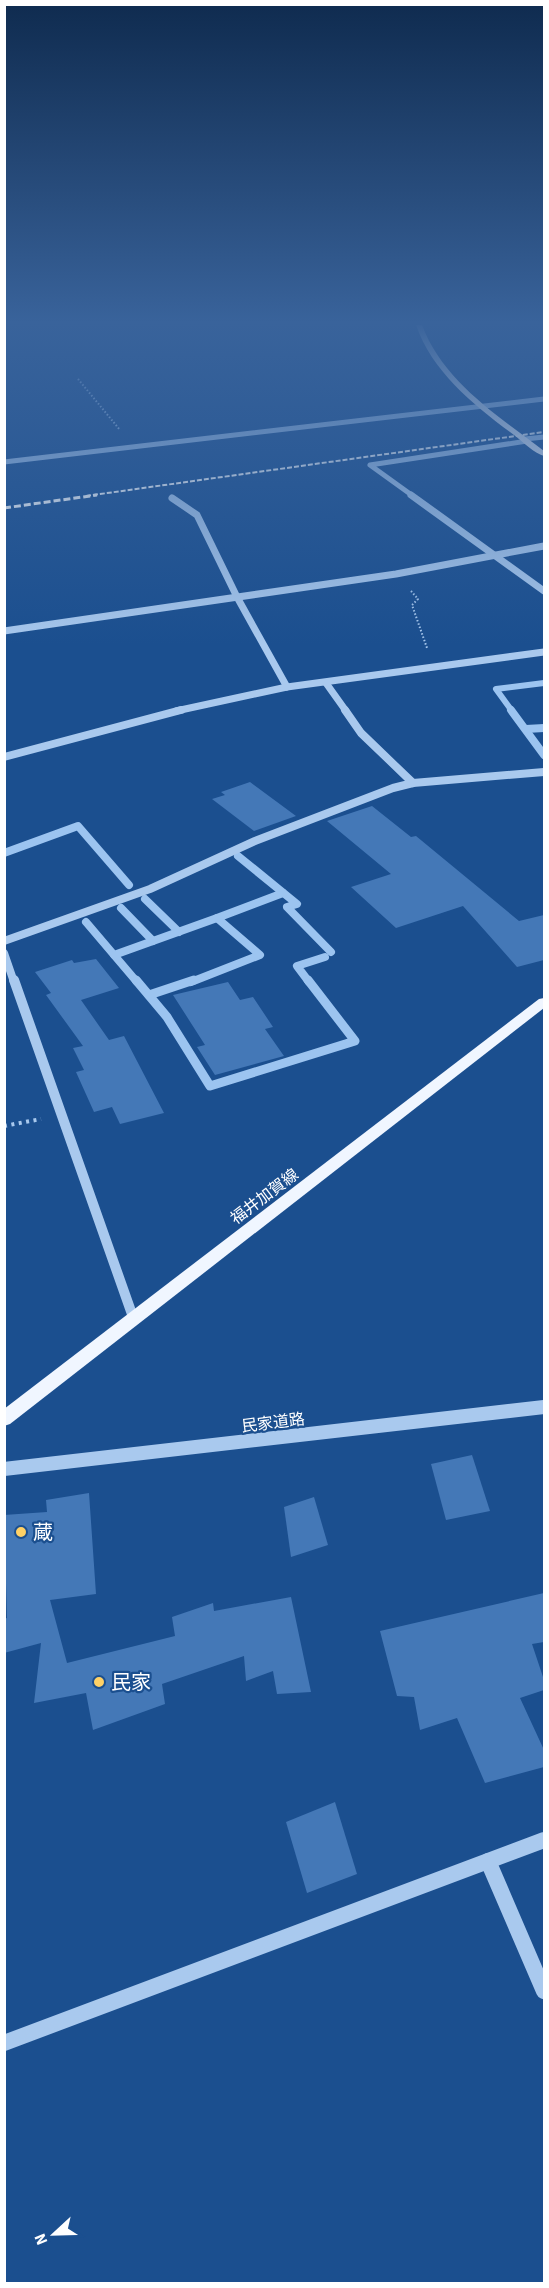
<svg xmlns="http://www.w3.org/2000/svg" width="549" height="2288" viewBox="0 0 549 2288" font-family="'Source Sans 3','Noto Sans JP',sans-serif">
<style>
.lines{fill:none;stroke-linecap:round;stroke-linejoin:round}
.stream-far2{stroke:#9cc4f0;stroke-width:6}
.stream-far1{stroke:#9cc4f0;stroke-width:8}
.stream{stroke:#9cc4f0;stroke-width:9}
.building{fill:#4478b7}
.path-far1{stroke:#a9c9ee;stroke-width:2;stroke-dasharray:1.5 2;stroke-linecap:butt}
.path{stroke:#a9c9ee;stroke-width:4;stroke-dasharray:3 4.5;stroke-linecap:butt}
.minor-far5{stroke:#a9c9ee;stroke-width:5}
.minor-far4{stroke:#a9c9ee;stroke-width:7}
.minor-far3{stroke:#a9c9ee;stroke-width:8}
.minor-far2{stroke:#a9c9ee;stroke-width:10}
.minor-far1{stroke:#a9c9ee;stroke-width:14}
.minor{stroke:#a9c9ee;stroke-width:16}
.major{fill:#f0f6ff;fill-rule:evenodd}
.rail-far1{stroke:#fff;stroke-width:2;stroke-dasharray:5 2;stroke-linecap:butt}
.rail{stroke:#fff;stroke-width:3;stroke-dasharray:7 3;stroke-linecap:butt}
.poi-dot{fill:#ffd166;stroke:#1b4f8f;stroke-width:2}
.labels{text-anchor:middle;stroke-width:4.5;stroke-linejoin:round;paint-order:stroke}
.street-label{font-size:16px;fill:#fff;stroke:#1b4f8f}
.near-poi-label{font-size:20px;fill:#fff;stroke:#1b4f8f;text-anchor:start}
</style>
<rect width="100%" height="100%" fill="#1b4f8f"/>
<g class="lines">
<!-- stream-far2 -->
<path class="stream-far2" d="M 512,711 L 496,689 L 544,683"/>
<!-- stream-far1 -->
<g class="stream-far1">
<path d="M 511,710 L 544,755"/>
<path d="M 526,729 L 544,728"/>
<path d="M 4,853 L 78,826 L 129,885"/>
<path d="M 238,856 L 297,904 L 287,907 L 331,952"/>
<path d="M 145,899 L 179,932"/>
<path d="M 121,908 L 153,941"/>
<path d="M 217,918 L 283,893"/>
<path d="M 86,922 L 137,982"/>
<path d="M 114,955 L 217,918 L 260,955 L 191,982"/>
<path d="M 309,982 L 297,966 L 325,957"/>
</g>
<!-- stream -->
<g class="stream">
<path d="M 136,980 L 167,1017 L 210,1086 L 355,1041 L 308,980"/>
<path d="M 149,995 L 194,980"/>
</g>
</g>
<!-- building -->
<g class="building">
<path d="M 250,782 L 296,816 L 254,831 L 212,799 L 225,795 L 221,792 Z"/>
<path d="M 372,806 L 411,837 L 416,836 L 519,921 L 544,915 L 544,960 L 517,967 L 463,906 L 396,928 L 351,887 L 391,874 L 327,821 Z"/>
<path d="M 96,959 L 119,988 L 81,1000 L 109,1040 L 124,1036 L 164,1113 L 120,1124 L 112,1107 L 94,1112 L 76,1072 L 84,1070 L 73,1048 L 83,1046 L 46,995 L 51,993 L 35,972 L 72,960 L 74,963 Z"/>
<path d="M 228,982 L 240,1000 L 253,997 L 273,1027 L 265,1029 L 284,1056 L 215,1075 L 197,1047 L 205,1045 L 173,995 Z"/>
<path d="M 472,1455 L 490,1511 L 446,1520 L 431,1464 Z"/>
<path d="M 89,1493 L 96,1594 L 50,1600 L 67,1663 L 175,1636 L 172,1617 L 213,1603 L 214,1611 L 291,1597 L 311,1692 L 277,1694 L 273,1671 L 246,1681 L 244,1656 L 162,1684 L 165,1704 L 93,1730 L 86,1693 L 34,1703 L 41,1643 L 4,1653 L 4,1619 L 7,1618 L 4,1515 L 47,1512 L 46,1500 Z"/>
<path d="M 314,1497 L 328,1545 L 291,1557 L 284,1507 Z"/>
<path d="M 544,1593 L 544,1642 L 532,1644 L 544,1680 L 544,1690 L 520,1698 L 544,1750 L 544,1767 L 485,1783 L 457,1718 L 420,1730 L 414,1697 L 397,1696 L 380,1631 Z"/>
<path d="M 335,1802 L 357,1874 L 307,1893 L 286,1822 Z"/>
</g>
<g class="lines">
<!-- path-far1 -->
<g class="path-far1">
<path d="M 78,379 L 120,430"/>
<path d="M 411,591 L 418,599 L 412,605 L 427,648"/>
</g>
<!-- path -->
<path class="path" d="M 4,1126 L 41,1119"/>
<!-- minor-far5 -->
<g class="minor-far5">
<path d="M 525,439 L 544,437"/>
<path d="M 4,462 L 544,399"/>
<path d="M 413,496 L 370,465 L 527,441"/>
</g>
<!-- minor-far4 -->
<g class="minor-far4">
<path d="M 411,495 L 544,591"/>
<path d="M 172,498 L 197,515 L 237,597 L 287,687"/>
<path d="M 4,631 L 396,574 L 544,546"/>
<path d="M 326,683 L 346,711"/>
<path d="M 176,711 L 287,687 L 544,652"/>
</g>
<!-- minor-far3 -->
<g class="minor-far3">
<path d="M 345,710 L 361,733 L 413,783"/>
<path d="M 4,757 L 181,710"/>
<path d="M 4,941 L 150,889 L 255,841 L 393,788 L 413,783 L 544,772"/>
<path d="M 4,953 L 14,982"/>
</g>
<!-- minor-far2 -->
<path class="minor-far2" d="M 14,980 L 133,1317"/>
<!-- minor-far1 -->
<path class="minor-far1" d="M 4,1469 L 544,1407"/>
<!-- minor -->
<g class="minor">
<path d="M 488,1861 L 544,1991"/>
<path d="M 4,2043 L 544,1840"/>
</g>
<!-- major -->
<g class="major">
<path d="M 416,325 L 422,325 C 443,381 498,416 544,451 L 544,456 C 534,453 523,442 514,435 C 475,406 432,372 416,325 Z"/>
<path d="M 544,998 L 544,1008 L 10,1424 L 4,1426 L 4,1409 L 539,999 Z"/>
</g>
<!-- rail-far1 -->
<path class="rail-far1" d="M 86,496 L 544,432"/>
<!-- rail -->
<path class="rail" d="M 4,508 L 97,495"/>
</g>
<!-- sky -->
<linearGradient id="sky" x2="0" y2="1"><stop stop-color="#0f2b4f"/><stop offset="0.5" stop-color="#39639b"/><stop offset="1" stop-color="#39639b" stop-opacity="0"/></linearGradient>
<rect width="549" height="645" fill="url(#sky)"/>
<!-- markers -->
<g class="poi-dot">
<circle cx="21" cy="1532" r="6"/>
<circle cx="99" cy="1682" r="6"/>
</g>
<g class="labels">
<!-- street labels -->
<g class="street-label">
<text transform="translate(264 1196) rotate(-37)" y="6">福井加賀線</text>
<text transform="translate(273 1422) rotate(-7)" y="6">民家道路</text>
</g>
<!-- near-poi labels -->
<g class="near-poi-label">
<text x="33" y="1539">蔵</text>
<text x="111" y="1689">民家</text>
</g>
</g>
<!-- border -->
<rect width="549" height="2288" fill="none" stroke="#ffffff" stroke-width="12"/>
<!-- north arrow -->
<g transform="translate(54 2234) rotate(248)" stroke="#1b4f8f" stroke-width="4.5" paint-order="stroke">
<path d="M0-4.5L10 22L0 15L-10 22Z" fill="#ffffff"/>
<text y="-9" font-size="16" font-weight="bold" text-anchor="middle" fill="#ffffff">N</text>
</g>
</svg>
